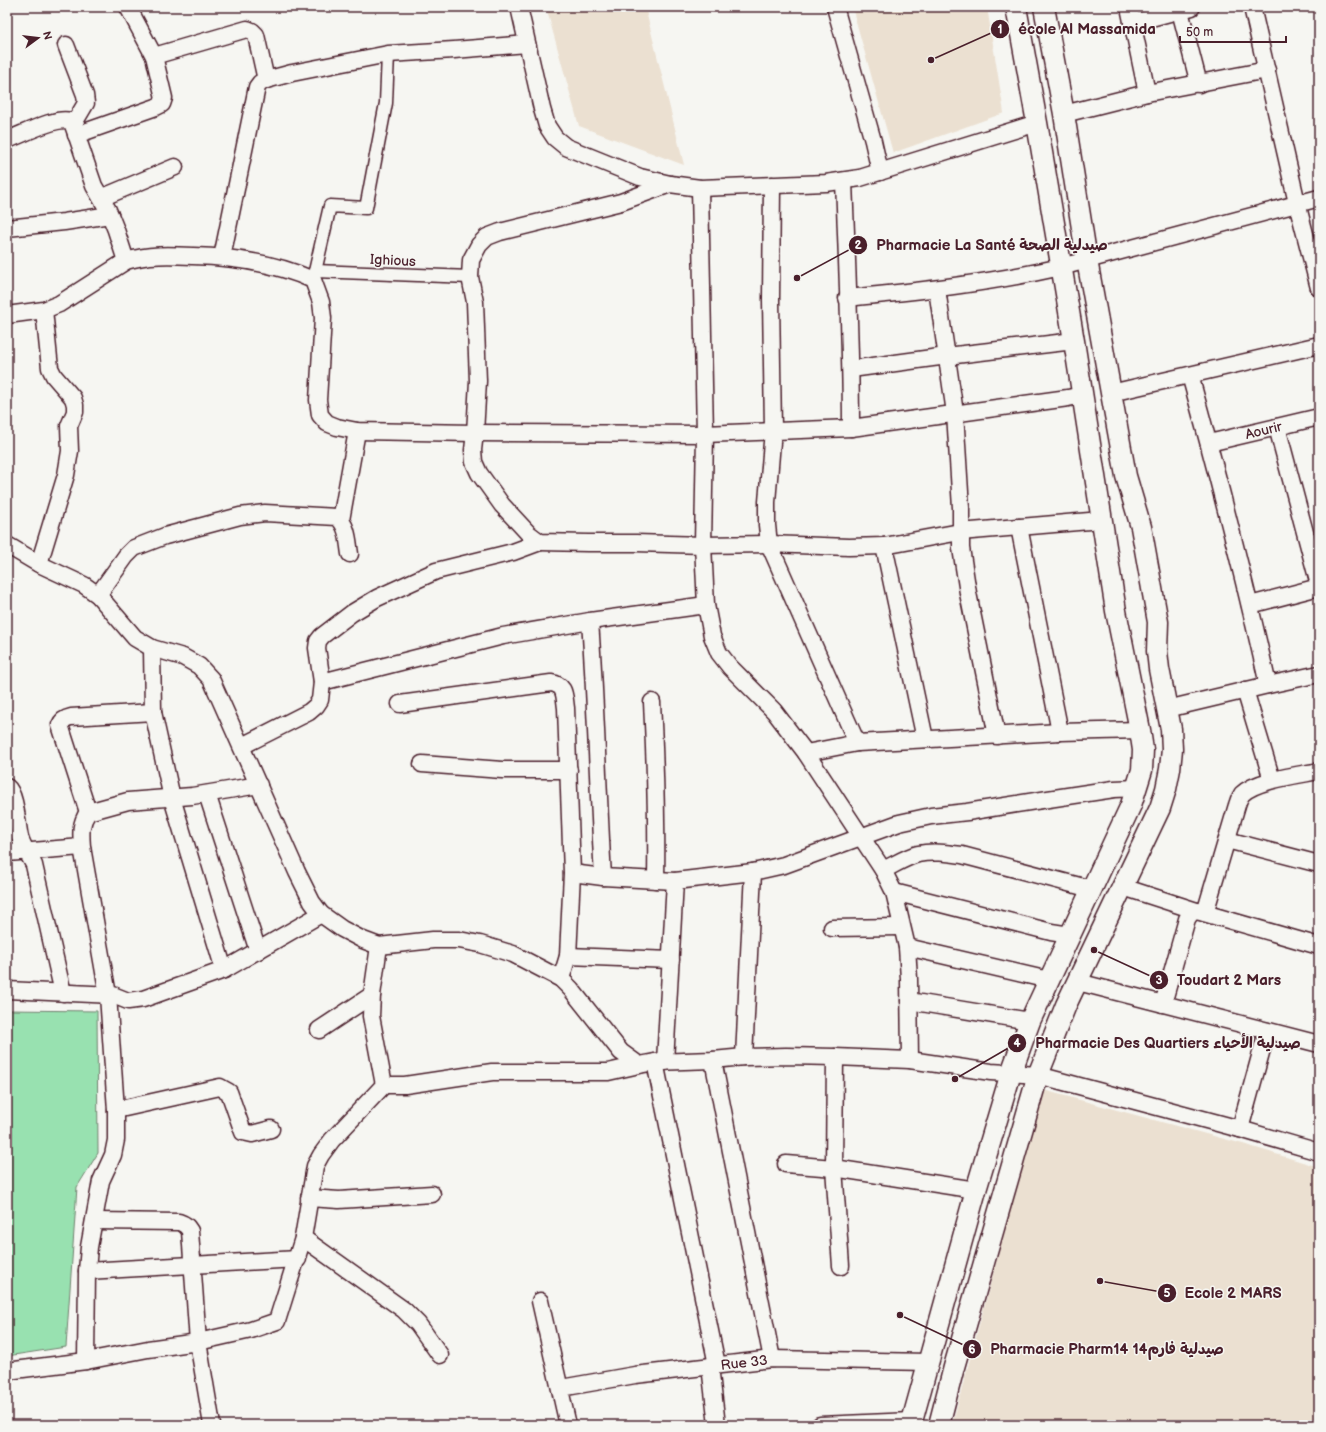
<svg xmlns="http://www.w3.org/2000/svg" width="1326" height="1432" viewBox="0 0 1326 1432" font-family="'Balsamiq Sans','Playpen Sans Arabic',sans-serif">
<style>
.built{fill:#ebe0d1}
.green{fill:#98e1b0;stroke:#71806e}
.lines{fill:none;stroke-linecap:round;stroke-linejoin:round}
.pedestrian-casing{stroke:#4a1f2b;stroke-width:15}
.minor-casing{stroke:#4a1f2b;stroke-width:19}
.tertiary-casing{stroke:#4a1f2b;stroke-width:23}
.pedestrian{stroke:#f6f6f2;stroke-width:12}
.minor{stroke:#f6f6f2;stroke-width:16}
.tertiary{stroke:#f6f6f2;stroke-width:20}
.labels{text-anchor:middle;stroke-width:3;stroke-linejoin:round;paint-order:stroke}
.street-label{font-size:14px;fill:#4a1f2b;stroke:#f6f6f2}
.leader{fill:none;stroke:#4a1f2b;stroke-width:1.5}
.callout-dot{fill:#4a1f2b;stroke:#f6f6f2;stroke-width:1.5}
.mark-label{font-size:12px;text-anchor:middle;font-weight:bold;fill:#fff}
.callout-label{font-size:15px;text-anchor:middle;font-weight:bold;fill:#4a1f2b;stroke:#f6f6f2;stroke-width:3;stroke-linejoin:round;paint-order:stroke}
</style>
<rect width="100%" height="100%" fill="#f6f6f2"/>
<filter id="ink" filterUnits="userSpaceOnUse"><feTurbulence type="fractalNoise" baseFrequency=".025" numOctaves="2"/><feDisplacementMap in="SourceGraphic" scale="8" xChannelSelector="R" yChannelSelector="G"/><feConvolveMatrix kernelMatrix="1 2 1 2 8 2 1 2 1" color-interpolation-filters="sRGB"/></filter>
<g filter="url(#ink)">
<!-- built -->
<g class="built">
<path d="M 546,7 L 645,7 L 684,165 L 579,126 Z"/>
<path d="M 852,7 L 987,7 L 1004,113 L 893,153 Z"/>
<path d="M 1043,1090 L 1243,1144 L 1319,1167 L 1319,1425 L 952,1425 Z"/>
</g>
<!-- green -->
<path class="green" d="M 7,1010 L 97,1011 L 98,1153 L 77,1187 L 66,1347 L 7,1356 Z"/>
<g class="lines">
<defs>
<g id="pedestrian">
<path d="M 315,271 L 470,277"/>
<path d="M 313,280 L 330,206 L 366,208 L 386,103 L 388,54"/>
</g>
<g id="minor">
<path d="M 519,7 L 542,109 L 547,126 L 555,138 L 566,147 L 640,177 L 670,184 L 700,188 L 826,183 L 860,178 L 1037,123"/>
<path d="M 835,7 L 873,141 L 880,172"/>
<path d="M 1129,7 L 1147,93"/>
<path d="M 1179,7 L 1199,84"/>
<path d="M 1252,7 L 1297,203 L 1319,288"/>
<path d="M 1132,23 L 1192,7"/>
<path d="M 66,45 L 85,95 L 86,103 L 73,125"/>
<path d="M 154,56 L 247,29 L 252,31 L 256,35 L 266,80"/>
<path d="M 1064,114 L 1147,93 L 1267,70"/>
<path d="M 76,135 L 156,107 L 162,104 L 164,98 L 154,56 L 128,7"/>
<path d="M 7,140 C 22,135 56,116 70,121 L 73,125 L 94,186 L 108,210 L 116,230 L 126,261"/>
<path d="M 670,184 L 621,202 L 500,232 L 487,237 L 479,245 L 471,260 L 470,277 L 475,302 L 478,381 L 475,433 L 473,450 L 474,462 L 479,473 L 502,505 L 528,533 L 540,542 L 588,543 L 636,543 L 703,545 L 769,544 L 849,547 L 884,546 L 960,532 L 1101,520"/>
<path d="M 772,185 L 771,300 L 773,430 L 767,502 L 767,525 L 769,544 L 857,743"/>
<path d="M 700,188 L 705,434 L 703,545 L 706,605 L 712,636 L 719,653 L 730,667 L 774,711 L 806,753 L 883,870 L 894,892 L 907,947 L 909,979 L 910,1060"/>
<path d="M 101,198 L 175,167"/>
<path d="M 7,228 L 64,222 L 110,215"/>
<path d="M 222,257 L 257,87 L 260,83 L 266,80 L 292,73 L 388,54 L 454,50 L 527,44"/>
<path d="M 937,289 L 955,413 L 961,508 L 961,548 L 968,593 L 997,736"/>
<path d="M 847,298 C 919,291 991,283 1061,267 L 1319,198"/>
<path d="M 7,315 L 44,310 L 59,304 L 126,261 C 148,254 170,255 193,256 C 233,257 275,263 313,280 L 321,302 L 323,318 L 318,400 L 320,415 L 327,423 L 337,427 L 357,431 L 475,433 L 705,434 L 851,428 C 851,346 847,263 844,181"/>
<path d="M 851,369 L 947,356 L 1074,341"/>
<path d="M 1190,375 C 1218,477 1245,581 1268,685"/>
<path d="M 1111,393 L 1319,345"/>
<path d="M 1277,427 L 1319,585"/>
<path d="M 851,428 L 1068,398 L 1082,395"/>
<path id="s1" d="M 1209,443 L 1319,417"/>
<path d="M 341,520 L 357,431"/>
<path d="M 1019,527 L 1060,732"/>
<path d="M 7,545 L 39,564 L 84,585 L 98,595 L 135,638 L 152,648 L 183,657 L 199,666 L 211,679 L 297,872 L 312,902 L 321,914 L 342,929 L 363,940 L 379,946 L 433,940 L 459,940 L 480,944 L 513,954 L 561,979 L 571,989 L 621,1052 L 639,1065 L 655,1062 L 713,1060 L 744,1057 L 786,1056 L 835,1057 L 910,1060 L 991,1072 L 1038,1075 L 1240,1129 L 1319,1152"/>
<path d="M 884,546 L 925,739"/>
<path d="M 39,564 L 66,475 L 70,451 L 69,426 L 75,412 L 75,405 L 73,398 L 54,376 L 50,368 L 44,310"/>
<path d="M 98,595 L 126,556 L 134,548 L 165,536 L 240,516 L 265,513 L 337,517 C 348,525 348,542 350,554"/>
<path d="M 1250,605 L 1319,587"/>
<path d="M 590,621 C 596,706 598,791 603,877"/>
<path d="M 152,648 L 153,712 L 172,798 L 224,970"/>
<path d="M 322,682 L 503,636 L 590,621 L 706,605"/>
<path d="M 1245,690 L 1272,780"/>
<path d="M 652,702 C 655,761 657,820 656,880"/>
<path d="M 400,704 L 551,683 C 566,685 564,696 566,708 L 572,873 L 568,956 L 561,979"/>
<path d="M 1167,709 L 1268,685 L 1319,674"/>
<path d="M 242,746 L 309,712 L 316,706 L 320,700 L 322,682 L 317,648 L 318,641 L 322,636 L 352,613 L 377,598 L 436,571 L 513,552 L 540,542"/>
<path d="M 806,753 L 857,743 L 1060,732 L 1140,730"/>
<path d="M 422,764 L 502,770 L 569,770"/>
<path d="M 7,787 C 16,794 17,825 20,837 C 23,848 30,856 34,865 L 63,993"/>
<path d="M 207,794 L 258,951"/>
<path d="M 88,812 L 60,725 C 62,720 66,718 71,717 L 153,712"/>
<path d="M 1227,840 L 1319,864"/>
<path d="M 7,853 L 82,847"/>
<path d="M 883,870 C 894,865 906,857 918,854 C 932,851 947,853 962,855 L 1091,889"/>
<path d="M 572,873 L 603,877 L 675,881 L 753,872 L 784,865 L 899,823 L 931,816 L 967,812 L 1048,799 L 1114,789 L 1137,788"/>
<path d="M 1123,887 L 1197,911 L 1319,946"/>
<path d="M 894,892 L 1051,932 L 1070,935"/>
<path d="M 1205,913 L 1237,805 C 1238,801 1240,797 1242,794 C 1256,780 1299,775 1319,771"/>
<path d="M 832,928 L 901,927"/>
<path d="M 907,947 L 1049,980"/>
<path d="M 568,956 L 671,960"/>
<path d="M 1078,982 L 1319,1044"/>
<path d="M 7,990 L 113,995 L 128,1001 L 143,999 L 224,970 L 321,914"/>
<path d="M 909,1001 L 1030,1021"/>
<path d="M 1163,1004 L 1187,919 L 1191,913 L 1197,911"/>
<path d="M 319,1030 L 372,995"/>
<path d="M 744,1057 L 753,872"/>
<path d="M 835,1057 L 834,1168 L 841,1266"/>
<path d="M 713,1060 L 772,1359"/>
<path d="M 655,1062 L 717,1365"/>
<path d="M 665,1062 L 675,881"/>
<path d="M 384,1085 L 405,1085 L 492,1072 L 608,1072 L 639,1065"/>
<path d="M 116,1110 L 220,1087 L 229,1092 L 243,1132 L 252,1134 L 271,1129"/>
<path d="M 1240,1129 L 1267,1031"/>
<path d="M 786,1164 L 834,1168 L 976,1190"/>
<path d="M 309,1198 L 339,1200 L 432,1194"/>
<path d="M 94,1221 L 179,1222 C 185,1224 187,1226 190,1231 L 198,1342 L 212,1425"/>
<path d="M 303,1238 L 404,1310 L 418,1324 L 440,1355"/>
<path d="M 87,1271 L 298,1259"/>
<path d="M 540,1301 L 568,1425"/>
<path d="M 86,1361 L 87,1271 L 89,1247 L 101,1181 L 113,1155 L 116,1140 L 116,1110 L 108,995 L 82,847 C 81,833 80,824 88,812 L 128,801 L 192,796 L 259,785"/>
<path d="M 710,1366 L 717,1425"/>
<path d="M 7,1371 L 86,1361 L 148,1349 L 198,1342 L 251,1330 L 277,1321 L 303,1238 L 315,1166 L 321,1155 L 332,1140 L 384,1085 L 371,1016 L 372,995 L 379,946"/>
<path id="s2" d="M 561,1388 L 635,1375 L 772,1359 L 928,1362"/>
<path d="M 820,1425 L 912,1421"/>
</g>
<g id="tertiary">
<path d="M 911,1425 L 976,1190 L 1011,1073 L 1030,1021 L 1131,805 L 1142,770 L 1143,750 L 1140,730 L 1116,611 L 1074,341 L 1037,123 L 1016,7"/>
<path d="M 939,1425 L 954,1367 L 1038,1075 L 1066,1005 L 1160,808 L 1166,789 L 1170,769 L 1172,749 L 1171,729 L 1159,669 L 1157,651 L 1158,622 L 1141,527 L 1126,476 L 1087,260 L 1064,114 L 1044,7"/>
</g>
</defs>
<!-- pedestrian casing -->
<use href="#pedestrian" class="pedestrian-casing"/>
<!-- minor casing -->
<use href="#minor" class="minor-casing"/>
<!-- tertiary casing -->
<use href="#tertiary" class="tertiary-casing"/>
<!-- pedestrian -->
<use href="#pedestrian" class="pedestrian"/>
<!-- minor -->
<use href="#minor" class="minor"/>
<!-- tertiary -->
<use href="#tertiary" class="tertiary"/>
</g>
</g>
<g class="labels">
<!-- street labels -->
<g class="street-label">
<text transform="translate(393 260) rotate(3)" y="5">Ighious</text>
<text dy="5" stroke="none"><textPath href="#s1" startOffset="56">Aourir</textPath></text>
<text dy="5" stroke="none"><textPath href="#s2" startOffset="185">Rue 33</textPath></text>
</g>
</g>
<!-- callouts -->
<path class="leader" d="M931 60L1000 29M797 278L858 245M1094 950L1159 980M955 1079L1017 1043M1100 1281L1167 1293M900 1315L972 1349"/>
<g class="callout-dot">
<circle cx="931" cy="60" r="4"/>
<circle cx="797" cy="278" r="4"/>
<circle cx="1094" cy="950" r="4"/>
<circle cx="955" cy="1079" r="4"/>
<circle cx="1100" cy="1281" r="4"/>
<circle cx="900" cy="1315" r="4"/>
<circle cx="1000" cy="29" r="10"/>
<circle cx="858" cy="245" r="10"/>
<circle cx="1159" cy="980" r="10"/>
<circle cx="1017" cy="1043" r="10"/>
<circle cx="1167" cy="1293" r="10"/>
<circle cx="972" cy="1349" r="10"/>
</g>
<g class="mark-label">
<text x="1000" y="33">1</text>
<text x="858" y="249">2</text>
<text x="1159" y="984">3</text>
<text x="1017" y="1047">4</text>
<text x="1167" y="1297">5</text>
<text x="972" y="1353">6</text>
</g>
<g class="callout-label">
<text x="1087" y="34">école Al Massamida</text>
<text x="992" y="250">Pharmacie La Santé صيدلية الصحة</text>
<text x="1229" y="985">Toudart 2 Mars</text>
<text x="1168" y="1048">Pharmacie Des Quartiers صيدلية الأحياء</text>
<text x="1233" y="1298">Ecole 2 MARS</text>
<text x="1107" y="1354">Pharmacie Pharm14 صيدلية فارم14</text>
</g>
<!-- margin -->
<rect width="1326" height="1432" fill="none" stroke="#f6f6f2" stroke-width="24"/>
<rect x="12" y="12" width="1302" height="1408" fill="none" stroke="#4a1f2b" stroke-width="1.5" filter="url(#ink)"/>
<!-- north arrow -->
<g transform="translate(38 38) rotate(75)" stroke="#f6f6f2" stroke-width="3" paint-order="stroke">
<path d="M0-3L7 15L0 10L-7 15Z" fill="#4a1f2b"/>
<text y="-6" font-size="11" font-weight="bold" text-anchor="middle" fill="#4a1f2b">N</text>
</g>
<!-- scale -->
<path d="M1180 36v6h106v-6" fill="none" stroke="#4a1f2b" stroke-width="2"/>
<text x="1186" y="36" font-size="12" fill="#4a1f2b" stroke="#f6f6f2" stroke-width="3" paint-order="stroke">50 m</text>
</svg>
